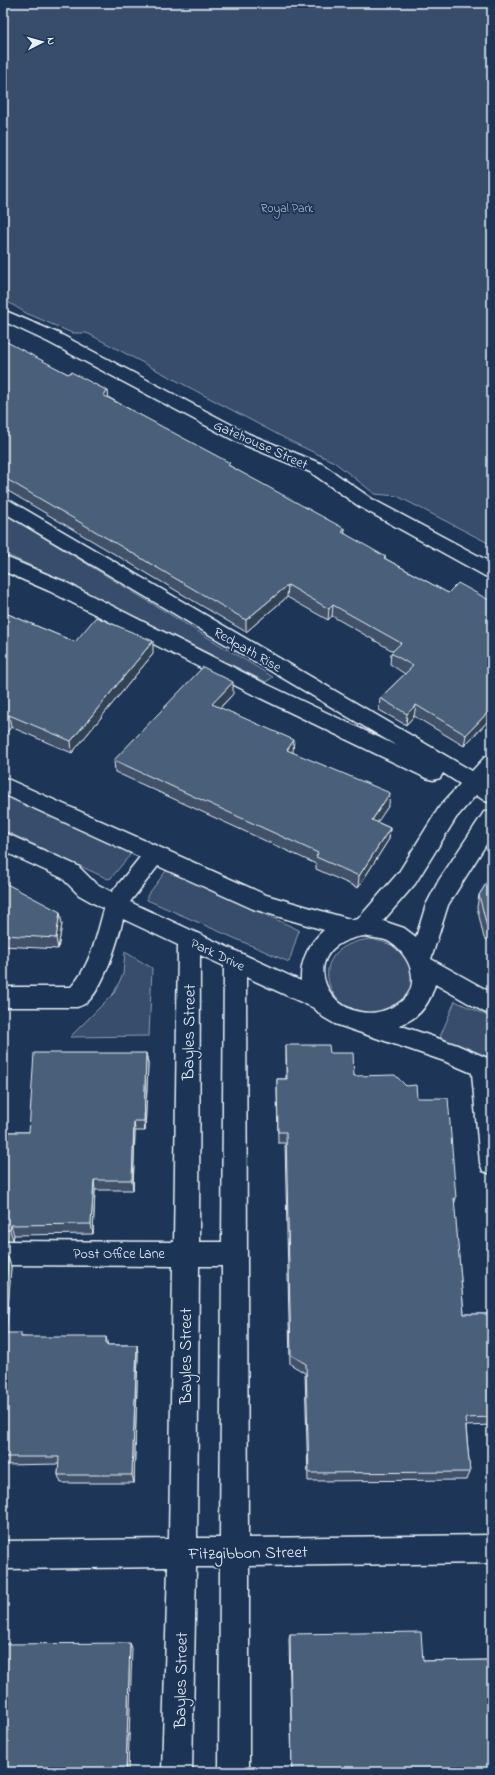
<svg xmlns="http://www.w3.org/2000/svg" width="495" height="1775" viewBox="0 0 495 1775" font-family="'Indie Flower',sans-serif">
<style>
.green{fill:#374d6c;stroke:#909fb2}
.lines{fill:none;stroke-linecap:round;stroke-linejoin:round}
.minor-casing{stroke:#e8f1f8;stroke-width:3}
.minor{fill:#1d3557;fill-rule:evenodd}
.wall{fill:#3f5169;stroke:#e8f1f8}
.shaded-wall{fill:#334255;stroke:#e8f1f8}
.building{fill:#495e7a;stroke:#e8f1f8}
.labels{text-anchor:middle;stroke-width:4;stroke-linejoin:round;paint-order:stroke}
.far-park-label{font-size:12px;fill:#b3c0ce;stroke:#1d3557}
.street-label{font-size:14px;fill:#e8f1f8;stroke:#1d3557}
.near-street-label{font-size:17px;fill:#e8f1f8;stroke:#1d3557}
</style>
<rect width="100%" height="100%" fill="#1d3557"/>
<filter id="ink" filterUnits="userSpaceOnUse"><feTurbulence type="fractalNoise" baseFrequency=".025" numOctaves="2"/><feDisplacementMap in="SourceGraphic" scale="8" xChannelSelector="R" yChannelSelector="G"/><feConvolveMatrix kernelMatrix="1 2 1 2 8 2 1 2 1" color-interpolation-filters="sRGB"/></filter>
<g filter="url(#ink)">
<!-- green -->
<g class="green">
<path d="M 3,3 L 492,3 L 492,545 L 397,496 L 375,494 L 334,462 L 290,441 L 87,333 L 72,333 L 26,313 L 3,299 Z"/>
<path d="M 3,513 L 273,677 L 266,682 L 53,576 L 3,553 Z"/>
<path d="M 3,794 L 129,852 L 130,855 L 111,878 L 108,879 L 3,830 Z"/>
<path d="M 166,871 L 171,871 L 299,930 L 289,962 L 147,900 L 147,896 Z"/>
<path d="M 370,939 C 396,944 413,952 413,980 C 413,988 412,994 406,1000 C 403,1003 397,1005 393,1007 C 338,1038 290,949 370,939 Z"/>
<path d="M 125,952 L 152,968 L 149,1036 L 70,1037 L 114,993 L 123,974 Z"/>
<path d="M 455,1001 L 492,1018 L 492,1060 L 440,1037 Z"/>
</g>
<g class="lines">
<defs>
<g id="minor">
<path d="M 3,310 L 60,334 L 249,434 L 322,464 L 372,499 L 492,563 L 492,578 L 485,576 L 360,507 L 310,472 L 237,442 L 48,342 L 3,321 Z"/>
<path d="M 3,498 L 9,500 L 472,771 L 485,757 L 492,755 L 492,777 L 488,782 L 492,784 L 492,803 L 485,801 L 476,795 L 456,818 L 415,884 L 383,921 L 404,928 L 416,937 L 426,905 L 439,880 L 484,812 L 492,810 L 492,835 L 448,905 L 431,959 L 492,993 L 492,1015 L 484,1012 L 435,984 C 430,1003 419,1019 399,1025 L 457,1045 L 492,1060 L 492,1174 L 483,1171 L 480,1163 L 472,1073 L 444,1061 L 335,1024 L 323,1017 L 314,1008 L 246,977 L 248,1538 L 492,1535 L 492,1563 L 249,1566 L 249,1772 L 219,1772 L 220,1567 L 196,1567 L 192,1772 L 162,1772 L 168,1567 L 3,1569 L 3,1541 L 169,1539 L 173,1266 L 3,1265 L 3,1241 L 174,1242 L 178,945 L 123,919 C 118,941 103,990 86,1003 C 83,1005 80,1006 77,1007 L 3,1007 L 3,987 L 71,987 C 90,967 97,935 104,909 L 79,895 L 62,878 L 3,851 L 3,832 L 78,866 L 95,883 L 112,892 L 140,857 L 3,794 L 3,777 L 266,895 L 353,920 L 358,919 L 399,872 L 440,806 L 460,784 L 443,773 L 440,778 L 433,780 L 426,778 L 248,692 L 49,591 L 3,571 L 3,556 L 63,581 L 262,682 L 397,746 L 3,512 ZM 158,866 L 253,909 L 324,930 C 309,943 300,961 301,981 L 130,902 ZM 364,936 C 372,938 381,938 388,941 C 412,955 424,989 396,1005 C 335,1040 285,947 364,936 ZM 200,955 L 224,966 L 222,1242 L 199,1242 ZM 199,1266 L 222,1266 L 220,1538 L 197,1538 Z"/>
</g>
</defs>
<!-- minor casing -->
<use href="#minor" class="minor-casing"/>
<!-- minor -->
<use href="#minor" class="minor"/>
</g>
<!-- wall -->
<g class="wall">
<path d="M 3,342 L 68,374 L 108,391 L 108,397 L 230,466 L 345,534 L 386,559 L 448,593 L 489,600 L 492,599 L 492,717 L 464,746 L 414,716 L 406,725 L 379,710 L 380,698 L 405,674 L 390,664 L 391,653 L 393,651 L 332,616 L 328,620 L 287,597 L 246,632 L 3,488 Z"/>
<path d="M 3,612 L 75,642 L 153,654 L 72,753 L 11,727 L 3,737 Z"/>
<path d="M 233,694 L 220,708 L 293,752 L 293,753 L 389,805 L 377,822 L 390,828 L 389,839 L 358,888 L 316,869 L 316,864 L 115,772 L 114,760 Z"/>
<path d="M 492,874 L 492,942 L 484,938 L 477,907 L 479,895 Z"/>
<path d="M 3,882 L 62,924 L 58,949 L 3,946 Z"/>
<path d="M 286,1045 L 330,1053 L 354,1076 L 417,1098 L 456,1198 L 454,1205 L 464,1314 L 492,1314 L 492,1425 L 466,1426 L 470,1472 L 467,1480 L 308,1481 L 305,1373 L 290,1364 L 285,1143 L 278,1143 L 277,1090 L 277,1079 L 286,1079 Z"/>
<path d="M 146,1053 L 148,1064 L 145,1131 L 135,1131 L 133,1190 L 95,1190 L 93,1234 L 14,1235 L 13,1240 L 3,1240 L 3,1132 L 29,1132 Z"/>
<path d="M 3,1257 L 8,1257 L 11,1267 L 6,1333 L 23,1337 L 108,1345 L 137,1345 L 138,1354 L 134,1483 L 61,1483 L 58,1475 L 59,1464 L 3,1465 Z"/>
<path d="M 290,1634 L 423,1661 L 489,1660 L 492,1656 L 492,1772 L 292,1772 L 289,1639 Z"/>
</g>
<!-- shaded-wall -->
<g class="shaded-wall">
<path d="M 108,391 L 109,403 L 103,395 Z"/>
<path d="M 345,529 L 344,541 L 342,532 Z"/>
<path d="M 288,585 L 287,597 L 246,632 L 246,620 Z"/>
<path d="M 333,605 L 332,616 L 328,620 L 329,609 Z"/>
<path d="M 153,641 L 153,654 L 72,753 L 71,741 Z"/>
<path d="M 233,682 L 233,694 L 212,716 L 212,704 Z"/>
<path d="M 416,705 L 414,716 L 406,725 L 407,714 Z"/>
<path d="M 492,708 L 492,717 L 464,746 L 466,735 Z"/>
<path d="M 9,715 L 11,727 L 3,737 L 3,723 Z"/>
<path d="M 294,740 L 293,752 L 286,762 L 287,750 Z"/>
<path d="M 390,793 L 389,805 L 371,832 L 372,820 Z"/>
<path d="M 390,828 L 389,839 L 358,888 L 359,876 Z"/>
<path d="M 60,912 L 62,924 L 58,949 L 56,938 Z"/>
<path d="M 146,1053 L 148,1064 L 145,1131 L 144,1121 Z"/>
<path d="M 134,1121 L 135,1131 L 133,1190 L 132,1180 Z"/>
<path d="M 94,1180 L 95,1190 L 93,1234 L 91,1224 Z"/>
<path d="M 11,1225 L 14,1235 L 13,1240 L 10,1230 Z"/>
<path d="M 8,1257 L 11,1267 L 6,1342 L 3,1334 L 3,1327 Z"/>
<path d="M 106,1337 L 108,1346 L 106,1345 Z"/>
<path d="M 137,1345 L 138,1354 L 134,1483 L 132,1475 Z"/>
<path d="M 130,1643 L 132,1648 L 128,1772 L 126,1772 Z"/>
</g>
<!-- building -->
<g class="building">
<path d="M 5,341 L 68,374 L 71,372 L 108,391 L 103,395 L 230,463 L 228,465 L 345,529 L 342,532 L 386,557 L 384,558 L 448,593 L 458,583 L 489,600 L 491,598 L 492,599 L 492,708 L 466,735 L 416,705 L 407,714 L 380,698 L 413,666 L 391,653 L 401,643 L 333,605 L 329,609 L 288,585 L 246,620 L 3,477 L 3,342 Z"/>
<path d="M 3,612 L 75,642 L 96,617 L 153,641 L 71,741 L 9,715 L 3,723 Z"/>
<path d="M 203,667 L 233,682 L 212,704 L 294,740 L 287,750 L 390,793 L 372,820 L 390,828 L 359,876 L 316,857 L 318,853 L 114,760 Z"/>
<path d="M 492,874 L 492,929 L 487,927 L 479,895 Z"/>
<path d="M 3,882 L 60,912 L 56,938 L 3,935 Z"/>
<path d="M 286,1045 L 329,1045 L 330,1053 L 353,1053 L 354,1076 L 395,1075 L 406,1086 L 416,1085 L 417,1098 L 448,1098 L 456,1198 L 454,1198 L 464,1314 L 492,1314 L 492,1417 L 465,1418 L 470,1472 L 309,1473 L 306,1364 L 291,1355 L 286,1132 L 278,1132 L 277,1079 L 287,1079 Z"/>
<path d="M 34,1053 L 146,1053 L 144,1121 L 134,1121 L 132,1180 L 94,1180 L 91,1224 L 11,1225 L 10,1230 L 3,1230 L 3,1132 L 29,1132 Z"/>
<path d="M 3,1257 L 8,1257 L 3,1327 Z"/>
<path d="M 3,1333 L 21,1333 L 21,1337 L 106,1337 L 106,1345 L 137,1345 L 132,1475 L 58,1475 L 59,1457 L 3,1457 Z"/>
<path d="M 421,1632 L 423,1661 L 492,1660 L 492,1772 L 292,1772 L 290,1634 Z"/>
<path d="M 130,1643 L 126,1772 L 3,1772 L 3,1644 Z"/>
</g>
</g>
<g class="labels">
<!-- far-park labels -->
<g class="far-park-label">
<text x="287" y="212">Royal Park</text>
</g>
<!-- street labels -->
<g class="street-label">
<text transform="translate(261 444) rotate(24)" y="5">Gatehouse Street</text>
<text transform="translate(248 649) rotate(30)" y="5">Redpath Rise</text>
<text transform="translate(218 954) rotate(25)" y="5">Park Drive</text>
<text x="119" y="1258">Post Office Lane</text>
</g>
<!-- near-street labels -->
<g class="near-street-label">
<text transform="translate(188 1032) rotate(-89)" y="6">Bayles Street</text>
<text transform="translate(185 1356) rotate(-90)" y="6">Bayles Street</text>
<text transform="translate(248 1552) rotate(-1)" y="6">Fitzgibbon Street</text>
<text transform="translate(180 1680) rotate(-89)" y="6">Bayles Street</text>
</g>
</g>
<!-- margin -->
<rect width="495" height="1775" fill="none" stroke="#1d3557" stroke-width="16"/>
<rect x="8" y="8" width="479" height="1759" fill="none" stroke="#e8f1f8" stroke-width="1.5" filter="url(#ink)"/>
<!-- north arrow -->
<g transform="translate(42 42) rotate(84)" stroke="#1d3557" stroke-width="3" paint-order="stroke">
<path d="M0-3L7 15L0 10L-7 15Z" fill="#e8f1f8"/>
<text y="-6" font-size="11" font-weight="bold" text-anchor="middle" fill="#e8f1f8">N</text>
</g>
</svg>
